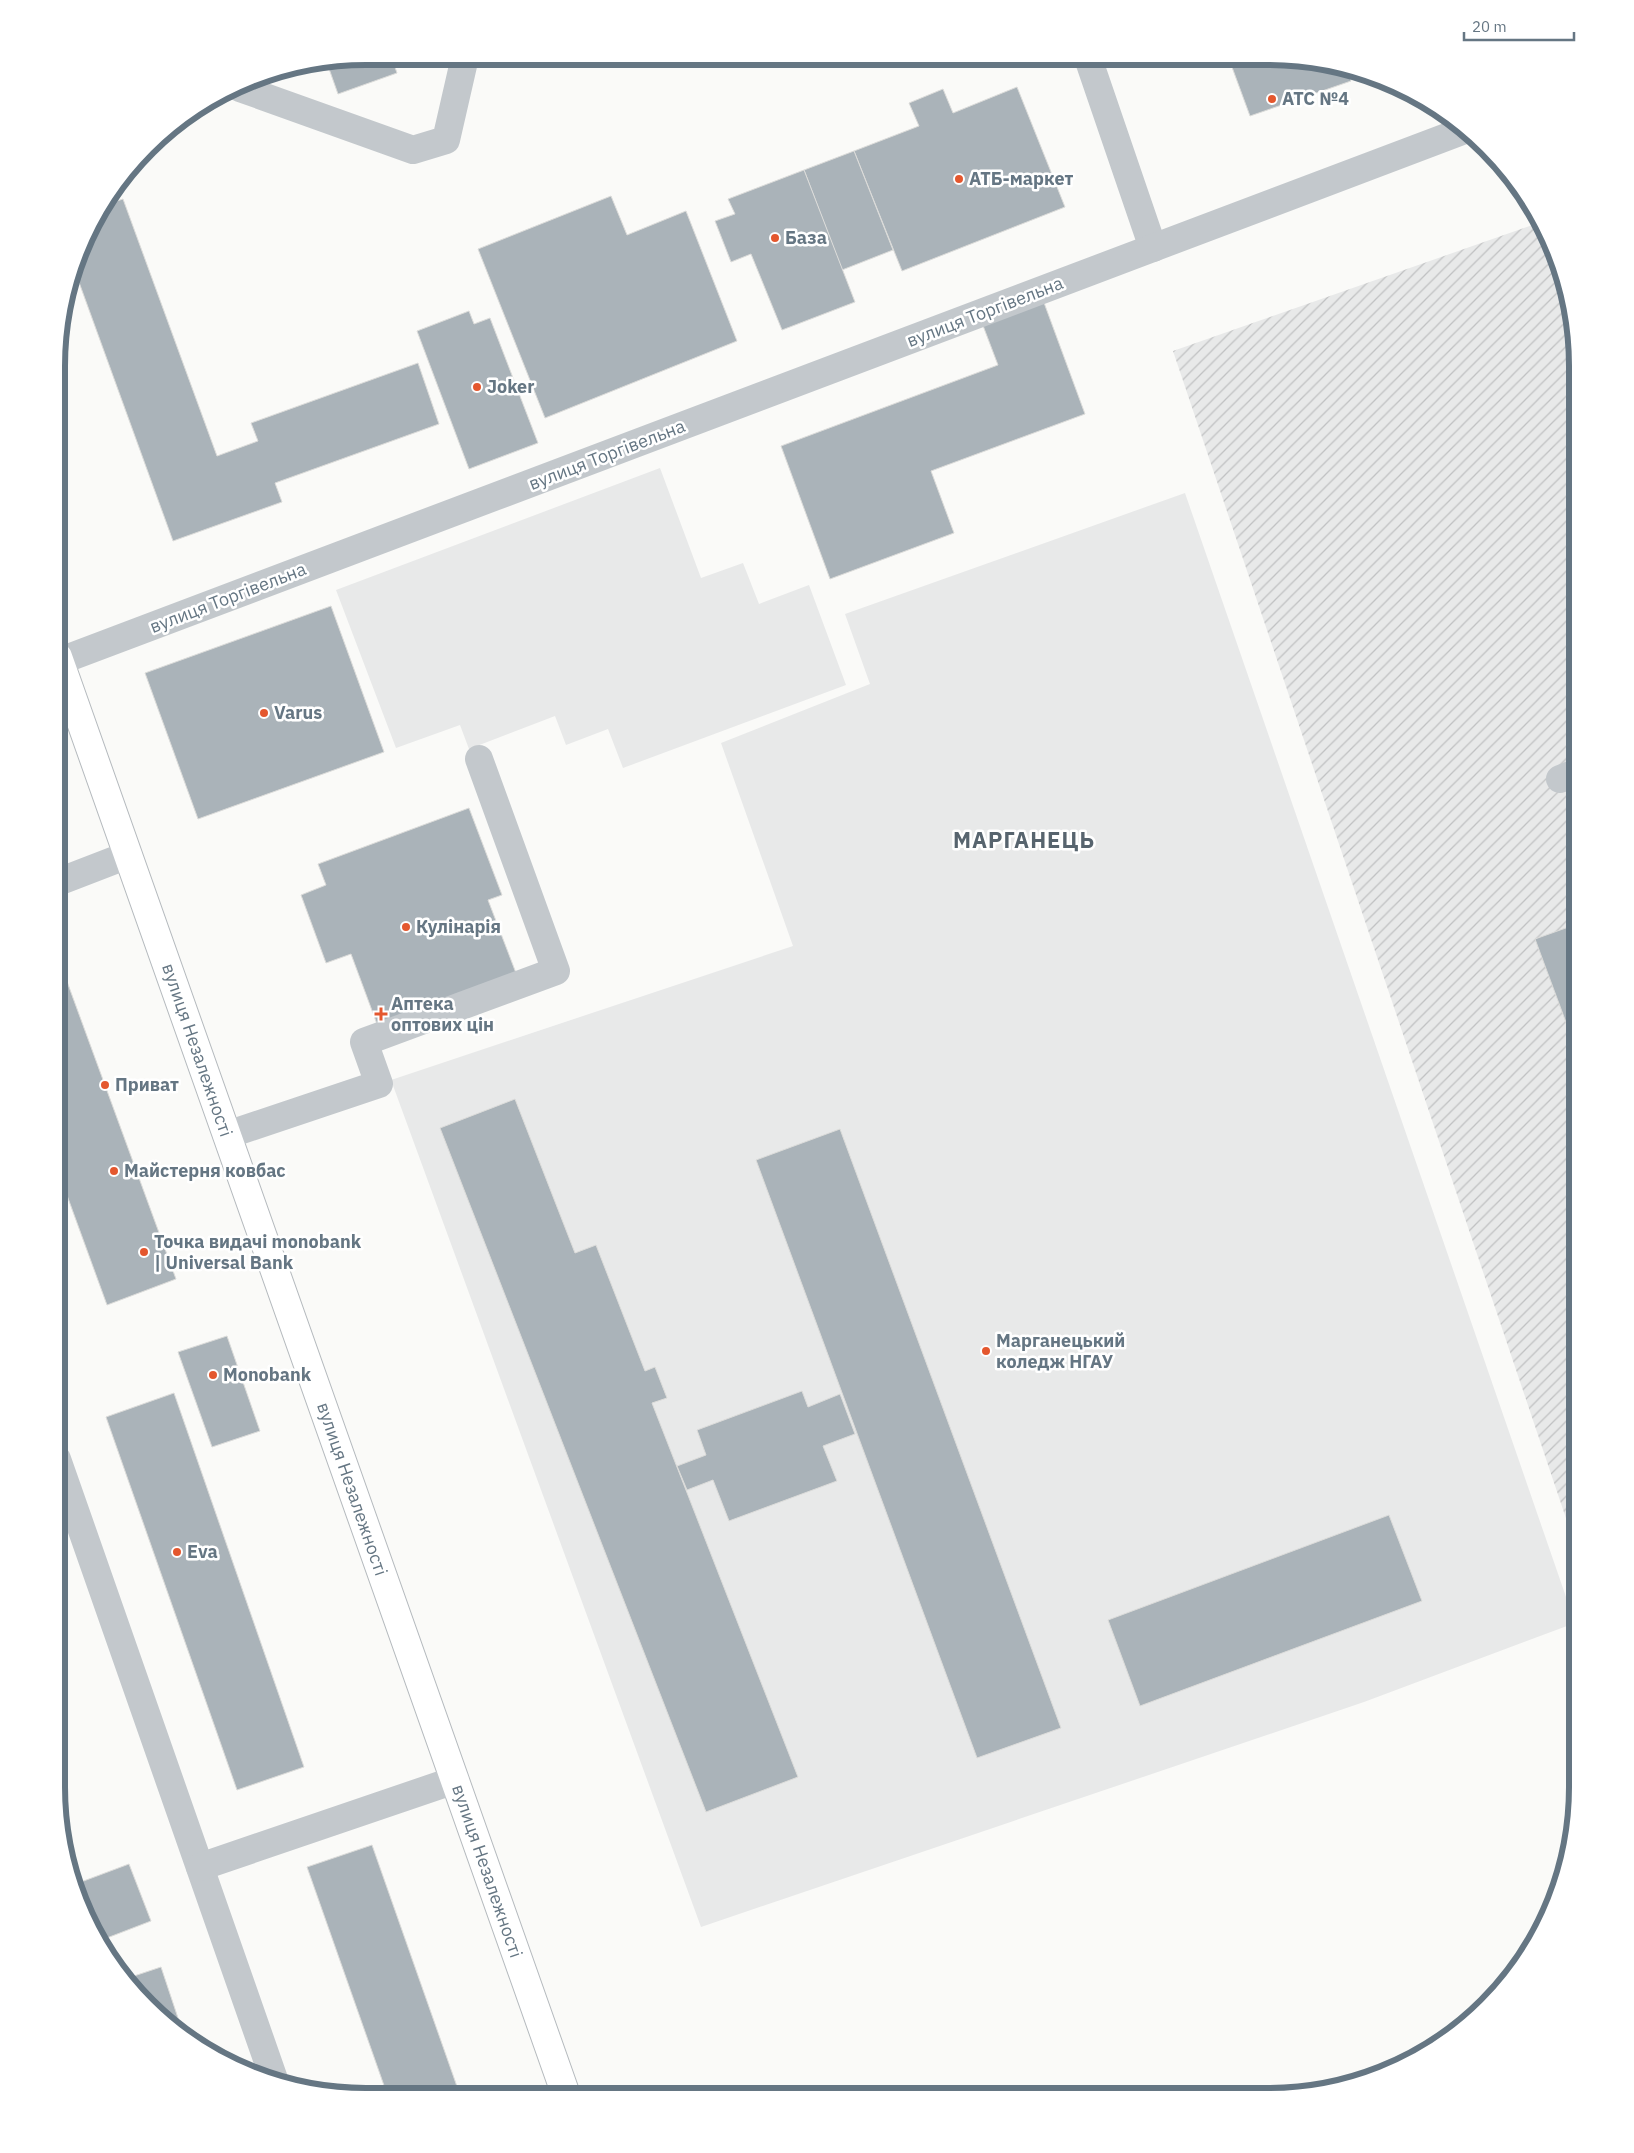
<svg xmlns="http://www.w3.org/2000/svg" width="1634" height="2153" viewBox="0 0 1634 2153" font-family="'IBM Plex Sans',sans-serif">
<style>
.built{fill:#e8e9e9}
.industrial{fill:url(#industrial-furrows)}
.building{fill:#aab3b9;stroke:#dcdcda}
.lines{fill:none;stroke-linecap:round;stroke-linejoin:round}
.major-casing{stroke:#b5babe;stroke-width:30}
.minor{stroke:#c3c8cc;stroke-width:28}
.major{stroke:#fff;stroke-width:28}
.poi-dot{fill:#e4572e;stroke:#fff;stroke-width:2}
.labels{text-anchor:middle;stroke-width:5;stroke-linejoin:round;paint-order:stroke}
.poi-label{font-size:18px;font-weight:bold;fill:#657683;stroke:#fff;text-anchor:start}
.street-label{font-size:18px;fill:#657683;stroke:#fff}
.district-label{font-size:22px;font-weight:bold;letter-spacing:1px;fill:#57646e;stroke:#fff}
.rim{fill:none;stroke:#657683;stroke-width:6}
</style>
<defs>
<pattern id="industrial-furrows" width="10" height="10" patternUnits="userSpaceOnUse" patternTransform="scale(1.25)"><rect width="10" height="10" fill="#e8e9e9"/><path d="M-1 1l2-2M0 10L10 0M9 11l2-2" fill="none" stroke="#c0c1c2"/></pattern>
</defs>
<rect width="100%" height="100%" fill="#fafaf8"/>
<!-- built -->
<g class="built">
<path d="M 660,468 L 701,578 L 743,563 L 759,604 L 809,585 L 846,685 L 623,768 L 608,729 L 566,745 L 555,716 L 469,749 L 460,725 L 396,748 L 336,590 Z"/>
<path d="M 1185,493 L 1575,1623 L 1364,1702 L 701,1927 L 391,1080 L 793,946 L 721,743 L 870,684 L 845,614 Z"/>
</g>
<!-- industrial -->
<path class="industrial" d="M 1541,222 L 1546,229 L 1567,286 L 1578,366 L 1577,1551 L 1173,351 Z"/>
<!-- building -->
<g class="building">
<path d="M 366,56 L 391,56 L 397,73 L 338,94 L 327,63 Z"/>
<path d="M 1229,59 L 1309,59 L 1347,69 L 1351,81 L 1250,116 Z"/>
<path d="M 1017,87 L 1065,207 L 902,271 L 854,151 L 919,126 L 909,103 L 943,89 L 953,113 Z"/>
<path d="M 854,151 L 893,250 L 842,270 L 804,170 Z"/>
<path d="M 804,170 L 855,302 L 782,330 L 751,254 L 731,262 L 715,221 L 735,214 L 728,199 Z"/>
<path d="M 611,196 L 627,235 L 686,211 L 737,341 L 545,418 L 478,249 Z"/>
<path d="M 123,199 L 217,456 L 258,441 L 251,423 L 418,363 L 439,424 L 275,483 L 282,502 L 173,541 L 76,274 L 98,211 L 102,206 Z"/>
<path d="M 1043,300 L 1085,414 L 931,471 L 954,533 L 830,579 L 781,446 L 998,365 L 982,323 Z"/>
<path d="M 469,311 L 474,324 L 490,318 L 538,443 L 469,469 L 417,331 Z"/>
<path d="M 331,606 L 384,752 L 198,819 L 145,673 Z"/>
<path d="M 469,808 L 502,895 L 488,900 L 516,973 L 377,1024 L 351,954 L 326,963 L 301,895 L 326,885 L 318,864 Z"/>
<path d="M 1577,924 L 1577,1052 L 1535,939 Z"/>
<path d="M 58,957 L 176,1279 L 107,1305 L 57,1168 Z"/>
<path d="M 515,1099 L 575,1253 L 596,1245 L 645,1371 L 655,1367 L 667,1398 L 652,1403 L 798,1777 L 706,1812 L 440,1128 Z"/>
<path d="M 840,1129 L 1061,1728 L 977,1758 L 756,1160 Z"/>
<path d="M 227,1336 L 260,1431 L 212,1447 L 178,1352 Z"/>
<path d="M 802,1391 L 808,1407 L 840,1394 L 855,1434 L 823,1446 L 837,1481 L 729,1521 L 713,1480 L 687,1490 L 677,1466 L 706,1455 L 697,1430 Z"/>
<path d="M 174,1393 L 304,1767 L 237,1790 L 106,1417 Z"/>
<path d="M 1389,1515 L 1422,1601 L 1140,1706 L 1108,1620 Z"/>
<path d="M 372,1845 L 460,2095 L 387,2094 L 307,1867 Z"/>
<path d="M 129,1864 L 151,1921 L 99,1941 L 88,1924 L 73,1885 Z"/>
<path d="M 161,1967 L 184,2036 L 133,1992 L 125,1979 Z"/>
</g>
<g class="lines">
<defs>
<path id="major" d="M 58,657 L 566,2095"/>
</defs>
<!-- major casing -->
<use href="#major" class="major-casing"/>
<!-- minor -->
<g class="minor">
<path d="M 1088,58 L 1153,248"/>
<path d="M 240,88 L 413,150 L 446,140 L 465,57"/>
<path d="M 60,661 L 1465,130"/>
<path d="M 1560,779 L 1578,772"/>
<path d="M 58,882 L 128,855"/>
<path d="M 227,1135 L 379,1084 L 364,1042 L 556,971 L 479,759"/>
<path d="M 57,1459 L 275,2082"/>
<path d="M 200,1867 L 455,1780"/>
</g>
<!-- major -->
<use href="#major" class="major"/>
</g>
<!-- markers -->
<g class="poi-dot">
<circle cx="1272" cy="99" r="5"/>
<circle cx="959" cy="179" r="5"/>
<circle cx="775" cy="238" r="5"/>
<circle cx="477" cy="387" r="5"/>
<circle cx="264" cy="713" r="5"/>
<circle cx="406" cy="927" r="5"/>
<path d="M378.5 1006.5h5v5h5v5h-5v5h-5v-5h-5v-5h5z"/>
<circle cx="105" cy="1085" r="5"/>
<circle cx="114" cy="1171" r="5"/>
<circle cx="144" cy="1252" r="5"/>
<circle cx="986" cy="1351" r="5"/>
<circle cx="213" cy="1375" r="5"/>
<circle cx="177" cy="1552" r="5"/>
</g>
<g class="labels">
<!-- poi labels -->
<g class="poi-label">
<text x="1282" y="105">АТС №4</text>
<text x="969" y="185">АТБ-маркет</text>
<text x="785" y="244">База</text>
<text x="487" y="393">Joker</text>
<text x="274" y="719">Varus</text>
<text x="416" y="933">Кулінарія</text>
<text x="391" y="1010">Аптека<tspan x="391" dy="21">оптових цін</tspan></text>
<text x="115" y="1091">Приват</text>
<text x="124" y="1177">Майстерня ковбас</text>
<text x="154" y="1248">Точка видачі monobank<tspan x="154" dy="21">| Universal Bank</tspan></text>
<text x="996" y="1347">Марганецький<tspan x="996" dy="21">коледж НГАУ</tspan></text>
<text x="223" y="1381">Monobank</text>
<text x="187" y="1558">Eva</text>
</g>
<!-- street labels -->
<g class="street-label">
<text transform="translate(985 312) rotate(-21)" y="6">вулиця Торгівельна</text>
<text transform="translate(607 455) rotate(-21)" y="6">вулиця Торгівельна</text>
<text transform="translate(228 598) rotate(-21)" y="6">вулиця Торгівельна</text>
<text transform="translate(197 1050) rotate(71)" y="6">вулиця Незалежності</text>
<text transform="translate(352 1489) rotate(71)" y="6">вулиця Незалежності</text>
<text transform="translate(487 1871) rotate(71)" y="6">вулиця Незалежності</text>
</g>
<!-- district labels -->
<g class="district-label">
<text x="1024" y="848">МАРГАНЕЦЬ</text>
</g>
</g>
<!-- crop -->
<path d="M0 0H1634V2153H0ZM366 65H1268A301 301 0 0 1 1569 366V1787A301 301 0 0 1 1268 2088H366A301 301 0 0 1 65 1787V366A301 301 0 0 1 366 65Z" fill="#fff" fill-rule="evenodd"/>
<path class="rim" d="M366 65H1268A301 301 0 0 1 1569 366V1787A301 301 0 0 1 1268 2088H366A301 301 0 0 1 65 1787V366A301 301 0 0 1 366 65Z"/>
<!-- scale -->
<path d="M1464 32v8h110v-8" fill="none" stroke="#657683" stroke-width="2.5"/>
<text x="1472" y="32" font-size="15" fill="#657683" stroke="#ffffff" stroke-width="4" paint-order="stroke">20 m</text>
</svg>
